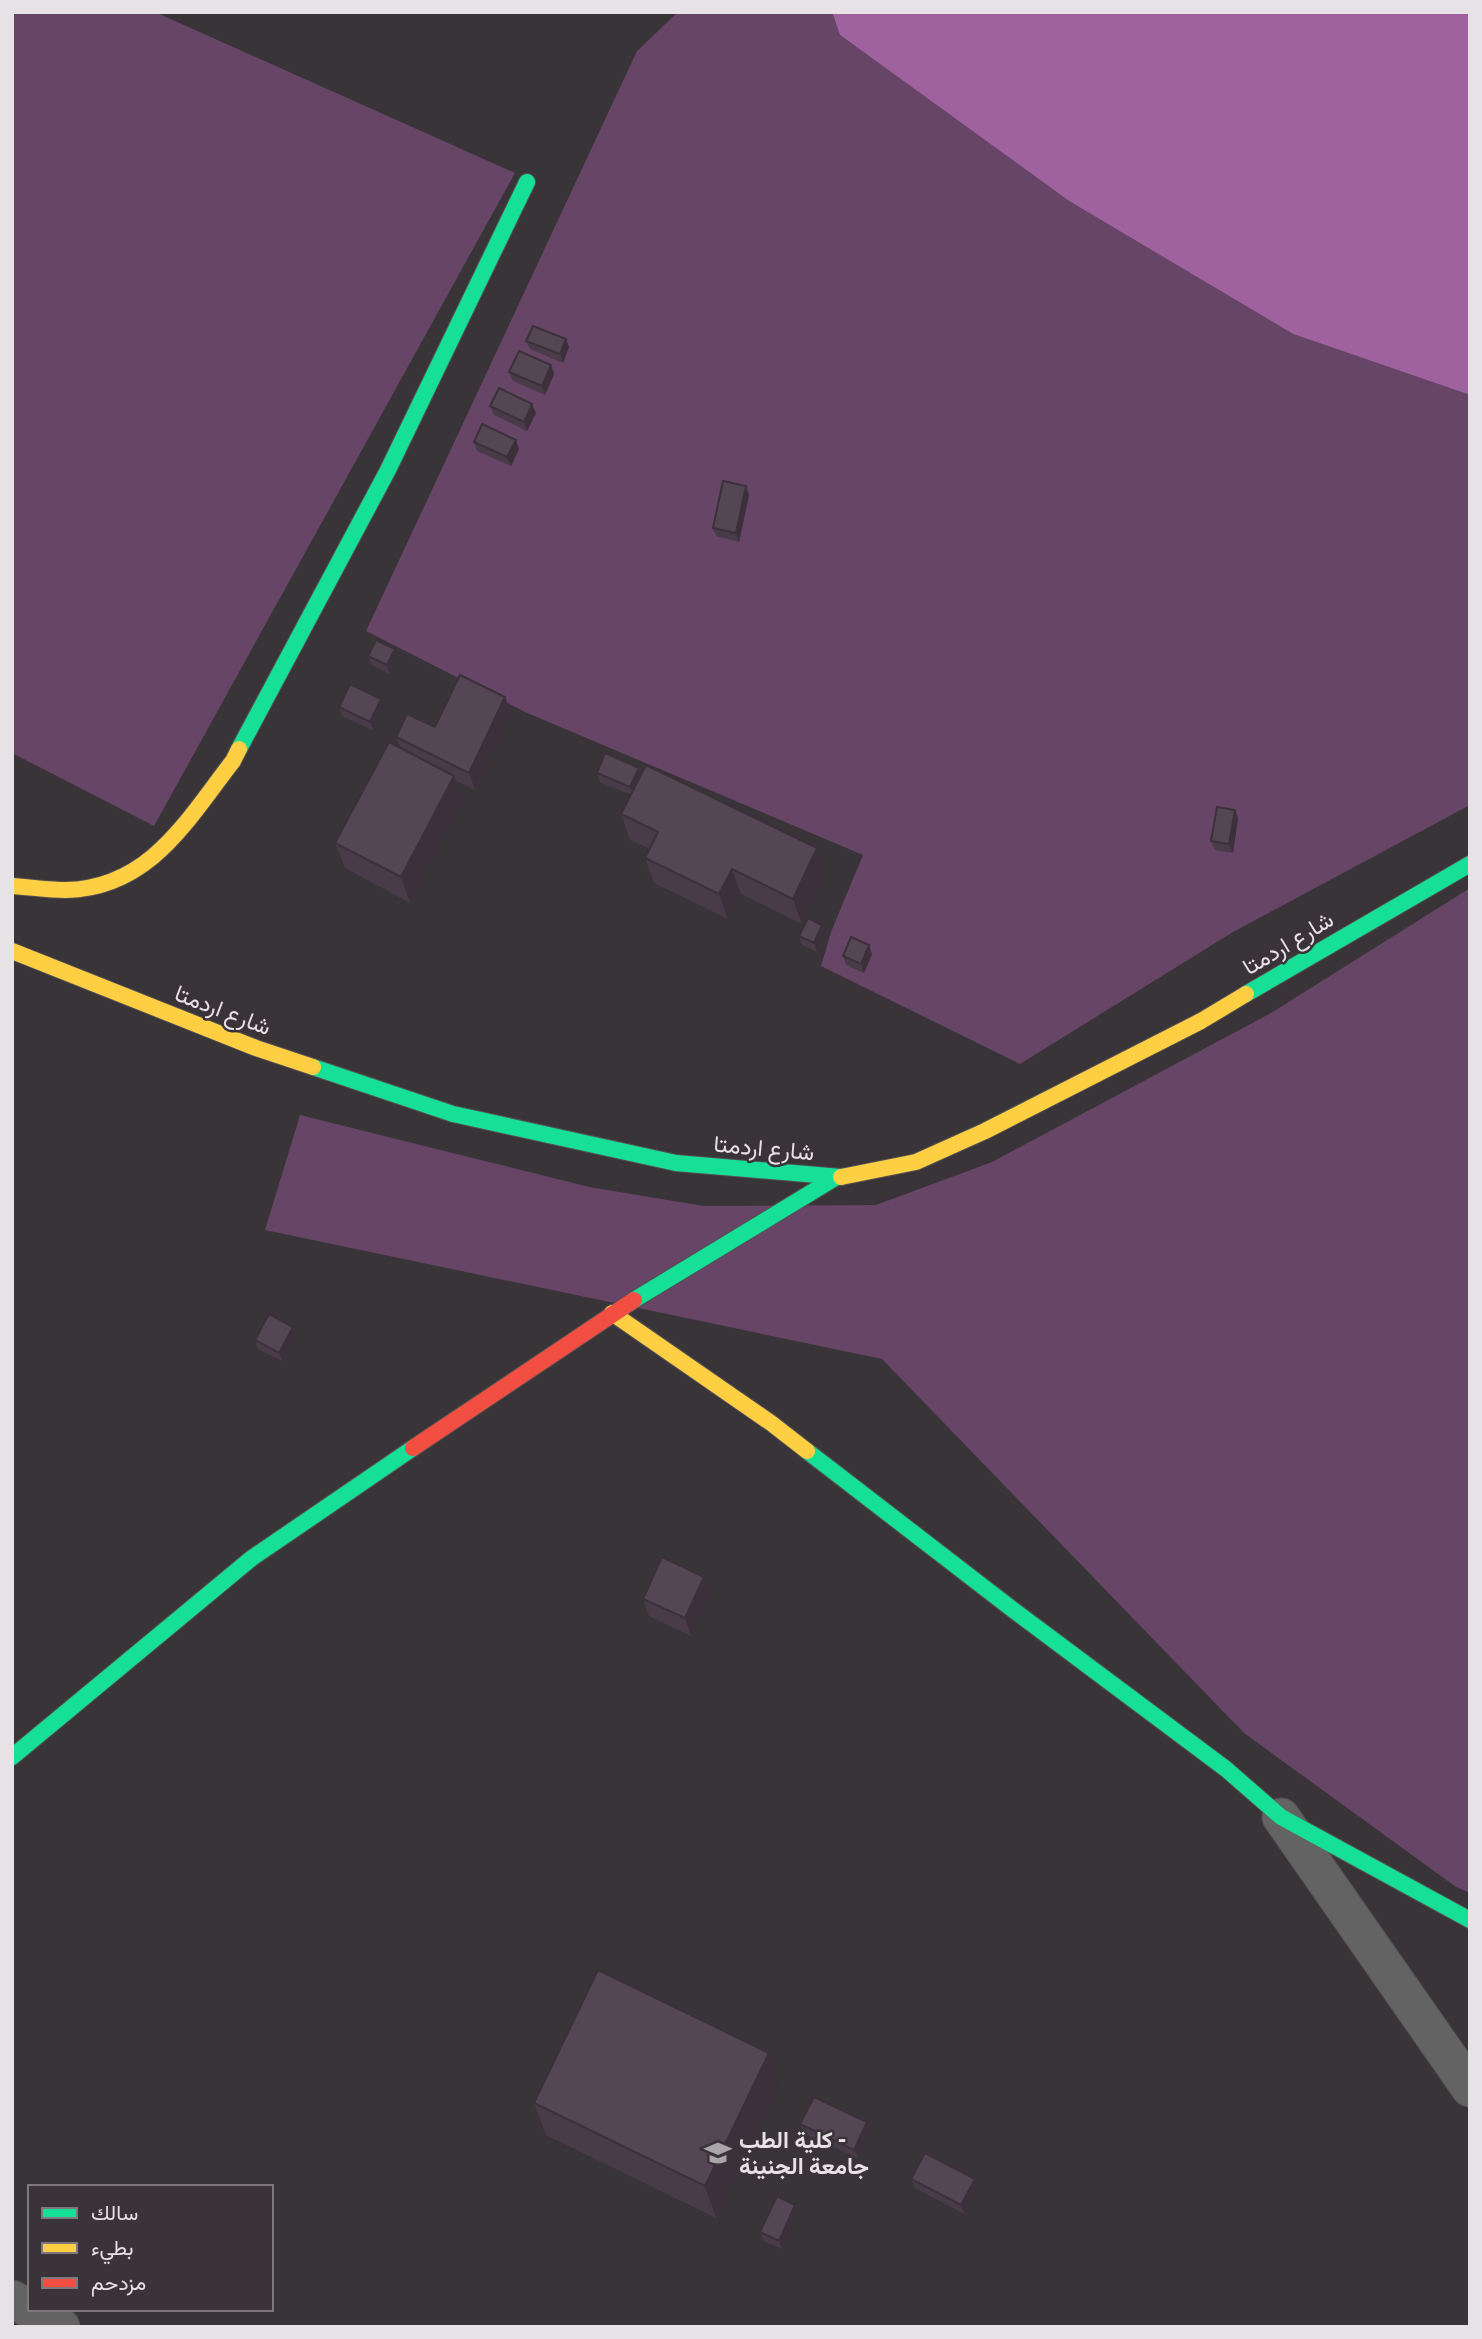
<svg xmlns="http://www.w3.org/2000/svg" width="1482" height="2339" viewBox="0 0 1482 2339" font-family="Ubuntu,Vazirmatn,sans-serif">
<style>
.green{fill:#664566}
.water{fill:#9f629f}
.lines{fill:none;stroke-linecap:round;stroke-linejoin:round}
.street-casing{stroke:#545153;stroke-width:39}
.fast-casing{stroke:#545153;stroke-width:18}
.slow-casing{stroke:#545153;stroke-width:18}
.jam-casing{stroke:#545153;stroke-width:18}
.street{stroke:#646364;stroke-width:37}
.fast{stroke:#16e098;stroke-width:16}
.slow{stroke:#ffcf43;stroke-width:16}
.jam{stroke:#f24e42;stroke-width:16}
.wall{fill:#493c48}
.shaded-wall{fill:#3c313b}
.building{fill:#554654;stroke:#3c313b;stroke-width:2}
.labels{text-anchor:middle;stroke-width:5;stroke-linejoin:round;paint-order:stroke}
.street-label{font-size:23px;fill:#e7e2e6;stroke:#3a3339}
.poi-label{font-size:23px;font-weight:bold;fill:#e7e2e6;stroke:#3a3339;text-anchor:start}
</style>
<rect width="100%" height="100%" fill="#393438"/>
<!-- green -->
<g class="green">
<path d="M 12,12 L 155,12 L 515,173 L 154,826 L 12,753 Z"/>
<path d="M 678,12 L 832,12 L 840,35 L 1069,201 L 1293,334 L 1470,395 L 1470,805 L 1233,932 L 1020,1064 L 821,966 L 831,932 L 863,855 L 525,712 L 366,631 L 637,51 Z"/>
<path d="M 1470,888 L 1470,1893 L 1456,1887 L 1244,1733 L 882,1359 L 265,1230 L 300,1115 L 589,1187 L 704,1206 L 876,1205 L 992,1162 L 1271,1013 Z"/>
</g>
<!-- water -->
<path class="water" d="M 832,12 L 1470,12 L 1470,395 L 1293,334 L 1069,201 L 840,35 Z"/>
<g class="lines">
<defs>
<g id="street">
<path d="M 1281,1817 L 1470,2088"/>
<path d="M 12,2299 L 61,2327"/>
</g>
<g id="fast">
<path d="M 239,749 L 388,470 L 527,182"/>
<path d="M 1246,994 L 1470,864"/>
<path d="M 313,1067 L 453,1114 L 676,1163 L 841,1177"/>
<path d="M 634,1300 L 835,1178"/>
<path d="M 807,1451 L 1012,1609 L 1226,1769 L 1281,1817 L 1470,1920"/>
<path d="M 12,1757 L 252,1558 L 413,1448"/>
</g>
<g id="slow">
<path d="M 12,886 C 30,887 48,890 66,890 C 150,888 187,820 233,761 L 239,749"/>
<path d="M 12,951 L 256,1048 L 313,1067"/>
<path d="M 841,1177 L 916,1162 L 985,1131 L 1201,1021 L 1246,994"/>
<path d="M 612,1313 L 771,1423 L 807,1451"/>
</g>
<path id="jam" d="M 413,1448 L 634,1300"/>
</defs>
<!-- street casing -->
<use href="#street" class="street-casing"/>
<!-- fast casing -->
<use href="#fast" class="fast-casing"/>
<!-- slow casing -->
<use href="#slow" class="slow-casing"/>
<!-- jam casing -->
<use href="#jam" class="jam-casing"/>
<!-- street -->
<use href="#street" class="street"/>
<!-- fast -->
<use href="#fast" class="fast"/>
<!-- slow -->
<use href="#slow" class="slow"/>
<!-- jam -->
<use href="#jam" class="jam"/>
</g>
<!-- wall -->
<g class="wall">
<path d="M 526,341 L 569,347 L 563,363 L 530,349 Z"/>
<path d="M 509,372 L 554,374 L 545,395 L 513,381 Z"/>
<path d="M 490,406 L 536,413 L 527,431 L 494,415 Z"/>
<path d="M 516,440 L 519,449 L 511,466 L 477,451 L 474,442 Z"/>
<path d="M 749,495 L 739,542 L 716,536 L 713,528 Z"/>
<path d="M 368,656 L 398,658 L 390,674 L 372,665 Z"/>
<path d="M 505,697 L 512,715 L 475,790 L 456,781 L 463,801 L 410,903 L 345,868 L 335,843 L 400,747 L 396,737 L 435,727 Z"/>
<path d="M 381,699 L 384,708 L 374,731 L 342,716 L 339,707 Z"/>
<path d="M 597,773 L 641,773 L 826,873 L 802,924 L 741,894 L 728,919 L 654,883 L 645,858 L 650,849 L 630,840 L 621,814 L 631,795 L 600,782 Z"/>
<path d="M 1235,810 L 1238,818 L 1233,853 L 1215,850 L 1211,841 Z"/>
<path d="M 822,925 L 825,934 L 817,952 L 802,945 L 799,936 Z"/>
<path d="M 872,954 L 864,973 L 846,965 L 843,956 Z"/>
<path d="M 293,1327 L 296,1336 L 282,1361 L 258,1349 L 255,1340 Z"/>
<path d="M 711,1594 L 691,1636 L 649,1616 L 643,1599 Z"/>
<path d="M 769,2053 L 780,2086 L 716,2218 L 546,2135 L 534,2103 Z"/>
<path d="M 867,2122 L 870,2131 L 858,2158 L 804,2133 L 800,2124 Z"/>
<path d="M 911,2179 L 978,2187 L 964,2214 L 915,2188 Z"/>
<path d="M 795,2205 L 799,2213 L 782,2249 L 764,2241 L 760,2232 Z"/>
</g>
<!-- shaded-wall -->
<g class="shaded-wall">
<path d="M 566,339 L 569,347 L 563,363 L 560,354 Z"/>
<path d="M 551,365 L 554,374 L 545,395 L 542,386 Z"/>
<path d="M 532,404 L 536,413 L 527,431 L 524,422 Z"/>
<path d="M 516,440 L 519,449 L 511,466 L 507,457 Z"/>
<path d="M 746,486 L 749,495 L 739,542 L 736,533 Z"/>
<path d="M 395,649 L 398,658 L 390,674 L 387,665 Z"/>
<path d="M 505,697 L 512,715 L 475,790 L 469,773 Z"/>
<path d="M 381,699 L 384,708 L 374,731 L 370,722 Z"/>
<path d="M 639,768 L 643,777 L 634,796 L 630,787 Z"/>
<path d="M 454,776 L 463,801 L 410,903 L 401,877 Z"/>
<path d="M 1235,810 L 1238,818 L 1233,853 L 1229,844 Z"/>
<path d="M 817,848 L 826,873 L 802,924 L 793,899 Z"/>
<path d="M 732,869 L 741,894 L 728,919 L 719,894 Z"/>
<path d="M 822,925 L 825,934 L 817,952 L 814,943 Z"/>
<path d="M 869,945 L 872,954 L 864,973 L 861,964 Z"/>
<path d="M 293,1327 L 296,1336 L 282,1361 L 279,1353 Z"/>
<path d="M 704,1577 L 711,1594 L 691,1636 L 685,1618 Z"/>
<path d="M 769,2053 L 780,2086 L 716,2218 L 705,2186 Z"/>
<path d="M 867,2122 L 870,2131 L 858,2158 L 854,2150 Z"/>
<path d="M 975,2179 L 978,2187 L 964,2214 L 961,2205 Z"/>
<path d="M 795,2205 L 799,2213 L 782,2249 L 779,2241 Z"/>
</g>
<!-- building -->
<g class="building">
<path d="M 533,326 L 566,339 L 560,354 L 526,341 Z"/>
<path d="M 519,351 L 551,365 L 542,386 L 509,372 Z"/>
<path d="M 499,388 L 532,404 L 524,422 L 490,406 Z"/>
<path d="M 482,424 L 516,440 L 507,457 L 474,442 Z"/>
<path d="M 723,481 L 746,486 L 736,533 L 713,528 Z"/>
<path d="M 376,640 L 395,649 L 387,665 L 368,656 Z"/>
<path d="M 460,675 L 505,697 L 469,773 L 396,737 L 407,714 L 435,727 Z"/>
<path d="M 350,684 L 381,699 L 370,722 L 339,707 Z"/>
<path d="M 389,742 L 454,776 L 401,877 L 335,843 Z"/>
<path d="M 605,753 L 639,768 L 630,787 L 597,773 Z"/>
<path d="M 646,765 L 817,848 L 793,899 L 732,869 L 719,894 L 645,858 L 658,832 L 621,814 Z"/>
<path d="M 1217,807 L 1235,810 L 1229,844 L 1211,841 Z"/>
<path d="M 808,918 L 822,925 L 814,943 L 799,936 Z"/>
<path d="M 851,937 L 869,945 L 861,964 L 843,956 Z"/>
<path d="M 269,1314 L 293,1327 L 279,1353 L 255,1340 Z"/>
<path d="M 662,1557 L 704,1577 L 685,1618 L 643,1599 Z"/>
<path d="M 598,1970 L 769,2053 L 705,2186 L 534,2103 Z"/>
<path d="M 814,2097 L 867,2122 L 854,2150 L 800,2124 Z"/>
<path d="M 925,2153 L 975,2179 L 961,2205 L 911,2179 Z"/>
<path d="M 777,2196 L 795,2205 L 779,2241 L 760,2232 Z"/>
</g>
<!-- icons -->
<defs>
<symbol id="university-bare" viewBox="-9 -9 18 18"><path d="M0-5L7-2L0 1L-7-2ZM-4 1L0 2.5L4 1V4Q0 6-4 4Z" fill="#aaa5a9" stroke="#3a3339" stroke-width="2.5" paint-order="stroke"/></symbol>
</defs>
<g fill-rule="evenodd">
<use href="#university-bare" x="699" y="2134" width="38" height="38"/>
</g>
<g class="labels">
<!-- street labels -->
<g class="street-label">
<text transform="translate(1288 943) rotate(-31)" y="8">شارع اردمتا</text>
<text transform="translate(223 1010) rotate(21)" y="8">شارع اردمتا</text>
<text transform="translate(764 1148) rotate(5)" y="8">شارع اردمتا</text>
</g>
<!-- poi labels -->
<g class="poi-label">
<text x="739" y="2148">كلية الطب -<tspan x="739" dy="26">جامعة الجنينة</tspan></text>
</g>
</g>
<!-- border -->
<rect width="1482" height="2339" fill="none" stroke="#e7e2e6" stroke-width="28"/>
<!-- legend -->
<rect x="28" y="2185" width="245" height="126" fill="#3a3339" stroke="#7f797e" stroke-width="2"/>
<rect x="42" y="2208" width="35" height="10" fill="#16e098" stroke="#7f797e" stroke-width="2"/>
<text x="91" y="2220" font-size="21" fill="#e7e2e6">سالك</text>
<rect x="42" y="2243" width="35" height="10" fill="#ffcf43" stroke="#7f797e" stroke-width="2"/>
<text x="91" y="2255" font-size="21" fill="#e7e2e6">بطيء</text>
<rect x="42" y="2278" width="35" height="10" fill="#f24e42" stroke="#7f797e" stroke-width="2"/>
<text x="91" y="2290" font-size="21" fill="#e7e2e6">مزدحم</text>
</svg>
